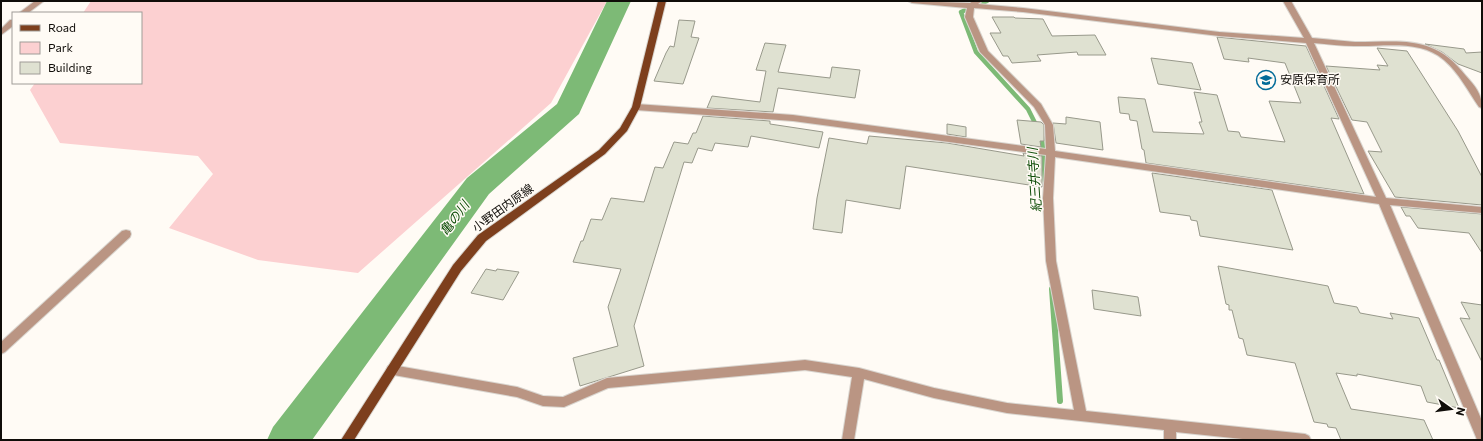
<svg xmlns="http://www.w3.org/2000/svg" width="1483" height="441" viewBox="0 0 1483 441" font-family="Commissioner,'Noto Sans JP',sans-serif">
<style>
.green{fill:#fcd0d1}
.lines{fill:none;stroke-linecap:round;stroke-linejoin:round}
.stream-far1{stroke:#7dba76;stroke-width:4.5}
.stream{stroke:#7dba76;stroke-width:6}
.river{fill:#7dba76;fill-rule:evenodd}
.building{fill:#dfe1d1;stroke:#98998b}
.minor-casing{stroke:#d9d5cf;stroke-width:2}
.major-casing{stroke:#d9d5cf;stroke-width:2}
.minor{fill:#ba9583;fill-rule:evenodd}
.major{fill:#7d3f1d;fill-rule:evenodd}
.labels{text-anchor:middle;stroke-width:3;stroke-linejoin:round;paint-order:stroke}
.poi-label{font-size:12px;fill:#100d09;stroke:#fffbf5;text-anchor:start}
.street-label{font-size:12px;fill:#100d09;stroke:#fffbf5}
.water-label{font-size:13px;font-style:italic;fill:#0f4e09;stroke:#fffbf5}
</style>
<rect width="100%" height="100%" fill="#fffbf5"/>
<!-- green -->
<path class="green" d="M 91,1 L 607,1 L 551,103 L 358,273 L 258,260 L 169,228 L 213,174 L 198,156 L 60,143 L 30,90 L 35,83 L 141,83 L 141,13 L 83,13 Z"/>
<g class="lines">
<!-- stream-far1 -->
<path class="stream-far1" d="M 987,1 L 961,12 L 976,52 L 1028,109 L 1042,137 L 1045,181"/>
<!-- stream -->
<path class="stream" d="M 1052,289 L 1060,401"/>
<!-- river -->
<path class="river" d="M 607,1 L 631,1 L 579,114 L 489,194 L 312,440 L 267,440 L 273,427 L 467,178 L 557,104 Z"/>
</g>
<!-- building -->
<g class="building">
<path d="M 992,17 L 1014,17 L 1015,18 L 1043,19 L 1052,36 L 1095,35 L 1106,55 L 1078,55 L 1077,52 L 1037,55 L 1041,61 L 1012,63 L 1008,56 L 1003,56 L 990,33 L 1001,33 Z"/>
<path d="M 679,20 L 695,21 L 691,37 L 699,38 L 683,84 L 654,81 L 666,53 L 670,46 L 674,47 Z"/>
<path d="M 1217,37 L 1306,46 L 1339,119 L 1331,118 L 1364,194 L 1146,163 L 1144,150 L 1142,149 L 1137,121 L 1130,120 L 1129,114 L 1120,113 L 1118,97 L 1145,99 L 1153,132 L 1204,134 L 1199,122 L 1202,122 L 1194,92 L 1217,95 L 1228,131 L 1239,132 L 1241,137 L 1285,142 L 1269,101 L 1301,103 L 1285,63 L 1248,58 L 1249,62 L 1224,59 Z"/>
<path d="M 765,43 L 786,45 L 778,72 L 830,78 L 832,67 L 860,70 L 855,98 L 778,88 L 773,112 L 707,108 L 712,96 L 760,102 L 766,71 L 756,70 Z"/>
<path d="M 1425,44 L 1464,49 L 1466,53 L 1482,52 L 1482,73 L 1458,64 L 1442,52 Z"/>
<path d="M 1377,48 L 1407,51 L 1458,131 L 1482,177 L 1482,205 L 1395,197 L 1368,151 L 1382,152 L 1367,122 L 1352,120 L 1326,66 L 1380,70 L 1377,65 L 1388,66 Z"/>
<path d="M 1151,58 L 1192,63 L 1201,90 L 1158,84 Z"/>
<path d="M 703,116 L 770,121 L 770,124 L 823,132 L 819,148 L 751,136 L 748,147 L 715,143 L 712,151 L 698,148 L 692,163 L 684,162 L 634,326 L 644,366 L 580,386 L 573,358 L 618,346 L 608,307 L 621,269 L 573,262 L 581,241 L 583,241 L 591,219 L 602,220 L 611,198 L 644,202 L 655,167 L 663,168 L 674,142 L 688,144 L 693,133 L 696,133 Z"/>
<path d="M 1066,117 L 1100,122 L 1103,150 L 1056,143 L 1053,123 L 1066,124 Z"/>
<path d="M 1017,120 L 1041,122 L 1044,125 L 1044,141 L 1040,141 L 1041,147 L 1021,144 Z"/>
<path d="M 947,124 L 966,127 L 966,137 L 947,134 Z"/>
<path d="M 869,136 L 947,143 L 1024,156 L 1023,153 L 1042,156 L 1042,187 L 906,166 L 900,209 L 846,200 L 842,233 L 813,229 L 817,198 L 829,138 L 867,144 Z"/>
<path d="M 1152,173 L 1272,190 L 1293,250 L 1200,236 L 1197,221 L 1191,220 L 1190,216 L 1160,212 Z"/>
<path d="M 1401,207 L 1482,214 L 1482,253 L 1469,233 L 1418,228 L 1410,216 L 1406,216 Z"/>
<path d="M 1218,266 L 1328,286 L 1334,303 L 1357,307 L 1360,313 L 1393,319 L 1390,313 L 1419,318 L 1437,360 L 1439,360 L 1459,408 L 1427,402 L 1421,386 L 1357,374 L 1357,376 L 1336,373 L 1351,409 L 1424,420 L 1433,440 L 1341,440 L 1336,428 L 1328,427 L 1327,424 L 1314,422 L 1295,363 L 1247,355 L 1243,339 L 1239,338 L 1232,310 L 1229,310 L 1229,305 L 1226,304 Z"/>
<path d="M 486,269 L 496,271 L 497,269 L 519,272 L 503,300 L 471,293 Z"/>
<path d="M 1092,290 L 1138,297 L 1141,316 L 1094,309 Z"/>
<path d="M 1461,302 L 1482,305 L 1482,362 L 1460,318 L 1470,319 Z"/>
</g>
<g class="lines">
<defs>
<g id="minor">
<path d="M 35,1 L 44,1 L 28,13 L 19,13 Z"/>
<path d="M 908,1 L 970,3 L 973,1 L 982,1 L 978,4 L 1023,8 L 1219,32 L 1304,38 L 1283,1 L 1291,1 L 1312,38 C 1326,39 1341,41 1355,42 C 1402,42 1434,34 1466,76 C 1475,86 1482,94 1482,108 L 1479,107 C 1468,91 1459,73 1444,60 C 1420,39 1383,47 1354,46 C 1341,46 1328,44 1314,43 L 1386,198 L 1482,207 L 1482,213 L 1390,205 L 1482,421 L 1482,440 L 1477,440 L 1476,437 L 1379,204 L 1055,157 L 1053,198 L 1056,261 L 1086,411 L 1305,434 L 1309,436 L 1311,440 L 1252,440 L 1176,432 L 1176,440 L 1164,440 L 1164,430 L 1007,413 L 934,398 L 864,379 L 854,440 L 842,440 L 852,377 L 805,370 L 608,388 L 564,407 L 543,406 L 517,397 L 388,374 L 386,370 L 388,366 L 392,365 L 517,387 L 543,396 L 563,397 L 607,378 L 805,360 L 859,368 L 934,388 L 1007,403 L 1074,410 L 1046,261 L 1043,198 L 1046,155 L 793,121 L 636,110 L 632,107 L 636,104 L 793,115 L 1046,149 L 1045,125 L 1034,107 L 980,52 L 965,17 L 967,8 L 912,3 ZM 974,8 L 1023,12 L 1219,36 L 1306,43 L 1376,197 L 1055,151 L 1053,125 L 1041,104 L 988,51 L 973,17 Z"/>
<path d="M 10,20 L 13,20 L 13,26 L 1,35 L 1,29 Z"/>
<path d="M 126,230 L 130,231 L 131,234 L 130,237 L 5,352 L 1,354 L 1,342 L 122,231 Z"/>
</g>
<path id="major" d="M 658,1 L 666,1 L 640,107 L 627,131 L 605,154 L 486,241 L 461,271 L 354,440 L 341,440 L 453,265 L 478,235 L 599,150 L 620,128 L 632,107 Z"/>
</defs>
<!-- minor casing -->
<use href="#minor" class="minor-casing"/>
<!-- major casing -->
<use href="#major" class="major-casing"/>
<!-- minor -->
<use href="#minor" class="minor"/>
<!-- major -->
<use href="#major" class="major"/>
</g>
<!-- icons -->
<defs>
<symbol id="school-ring" viewBox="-11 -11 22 22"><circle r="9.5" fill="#fffbf5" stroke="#036b98" stroke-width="1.5"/><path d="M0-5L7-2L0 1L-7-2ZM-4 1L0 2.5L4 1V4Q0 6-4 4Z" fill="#036b98"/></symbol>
</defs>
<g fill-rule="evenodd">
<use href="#school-ring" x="1255" y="69" width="22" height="22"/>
</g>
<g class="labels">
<!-- poi labels -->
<g class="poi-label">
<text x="1280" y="84">安原保育所</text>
</g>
<!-- street labels -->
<g class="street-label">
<text transform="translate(503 208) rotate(-36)" y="4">小野田内原線</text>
</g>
<!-- water labels -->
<g class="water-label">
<text transform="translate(1034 180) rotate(-94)" y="5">紀三井寺川</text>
<text transform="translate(454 218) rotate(-53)" y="5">亀の川</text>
</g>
</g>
<!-- border -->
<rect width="1483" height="441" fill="none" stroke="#100d09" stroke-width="4"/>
<!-- legend -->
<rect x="12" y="12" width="130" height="72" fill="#fffbf5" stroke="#9f9c97"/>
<rect x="20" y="25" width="20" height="6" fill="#7d3f1d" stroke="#9f9c97"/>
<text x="48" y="32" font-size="12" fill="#100d09">Road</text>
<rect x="20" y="42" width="20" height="12" fill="#fcd0d1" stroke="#9f9c97"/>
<text x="48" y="52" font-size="12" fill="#100d09">Park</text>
<rect x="20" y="62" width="20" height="12" fill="#dfe1d1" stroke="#9f9c97"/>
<text x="48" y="72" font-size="12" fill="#100d09">Building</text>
<!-- north arrow -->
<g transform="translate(1451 409) rotate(104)" stroke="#fffbf5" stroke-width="3" paint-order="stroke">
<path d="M0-3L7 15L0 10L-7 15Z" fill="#100d09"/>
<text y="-6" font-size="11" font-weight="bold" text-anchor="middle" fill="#100d09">N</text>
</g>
</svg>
